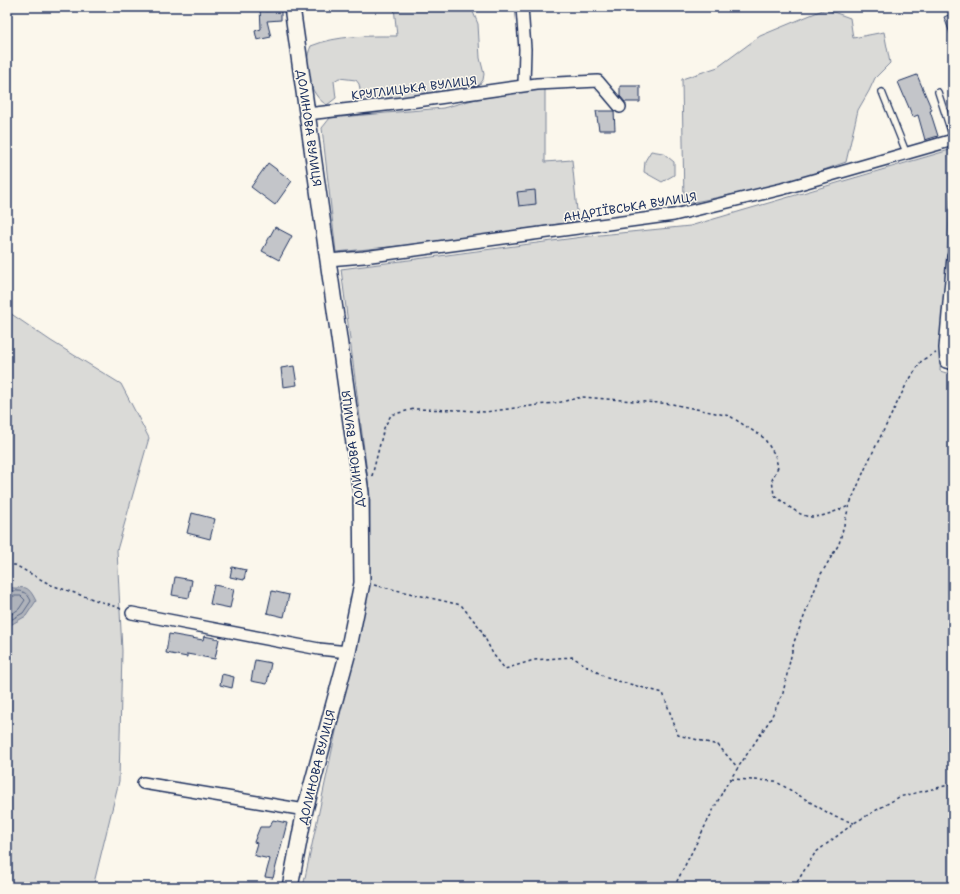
<svg xmlns="http://www.w3.org/2000/svg" width="960" height="894" viewBox="0 0 960 894" font-family="'Shantell Sans',sans-serif">
<style>
.green{fill:#dadad7;stroke:#7a849a}
.water{fill:#afb3bb;stroke:#747e96}
.lines{fill:none;stroke-linecap:round;stroke-linejoin:round}
.shore{stroke:#566483;stroke-width:1}
.building{fill:#c3c5c9;stroke:#1b2f5e}
.lane-casing{stroke:#1b2f5e;stroke-width:8}
.street-casing{stroke:#1b2f5e;stroke-width:14}
.secondary-casing{stroke:#1b2f5e;stroke-width:18}
.path{stroke:#1b2f5e;stroke-width:1.5;stroke-dasharray:3 3;stroke-linecap:butt}
.lane{stroke:#fbf7ec;stroke-width:5.5}
.street{stroke:#fbf7ec;stroke-width:11}
.secondary{stroke:#fbf7ec;stroke-width:15}
.labels{text-anchor:middle;stroke-width:3;stroke-linejoin:round;paint-order:stroke}
.street-label{font-size:12px;fill:#1b2f5e;stroke:#fbf7ec}
</style>
<rect width="100%" height="100%" fill="#fbf7ec"/>
<filter id="ink" filterUnits="userSpaceOnUse"><feTurbulence type="fractalNoise" baseFrequency=".025" numOctaves="2"/><feDisplacementMap in="SourceGraphic" scale="8" xChannelSelector="R" yChannelSelector="G"/><feConvolveMatrix kernelMatrix="1 2 1 2 8 2 1 2 1" color-interpolation-filters="sRGB"/></filter>
<g filter="url(#ink)">
<!-- green -->
<g class="green">
<path d="M 7,7 L 12,7 L 7,41 Z"/>
<path d="M 394,7 L 471,7 L 478,24 L 480,58 L 484,74 L 483,80 L 476,89 L 448,96 L 426,94 L 399,100 L 371,101 L 365,99 L 361,95 L 359,84 L 356,80 L 339,78 L 334,81 L 336,98 L 327,105 C 309,95 302,65 311,46 C 338,35 367,36 397,36 Z"/>
<path d="M 825,9 L 850,18 L 853,38 L 884,32 L 890,63 L 875,78 L 869,91 L 858,110 L 846,162 L 782,185 L 684,204 L 682,79 L 718,67 L 760,36 Z"/>
<path d="M 545,88 L 545,162 L 572,160 L 578,221 L 432,243 L 336,252 L 322,128 L 330,118 L 443,108 L 476,99 Z"/>
<path d="M 953,149 L 940,371 L 953,375 L 953,887 L 303,887 L 369,576 L 370,496 L 341,269 L 590,236 L 690,226 Z"/>
<path d="M 651,151 L 663,153 L 674,162 L 674,175 L 662,182 L 644,172 L 645,161 Z"/>
<path d="M 7,311 L 51,341 L 121,384 L 149,438 L 117,550 L 122,651 L 119,781 L 93,887 L 7,887 Z"/>
</g>
<!-- water -->
<path class="water" d="M 7,586 C 21,593 25,578 36,601 L 26,616 L 7,627 Z"/>
<g class="lines">
<!-- shore -->
<g class="shore">
<path d="M 7,591 C 18,591 26,589 31,601 L 23,613 L 7,622"/>
<path d="M 7,596 L 21,596 L 25,600 L 19,609 L 7,617"/>
</g>
</g>
<!-- building -->
<g class="building">
<path d="M 260,7 L 264,7 L 265,11 L 281,10 L 281,20 L 267,21 L 271,37 L 257,40 L 255,31 L 261,29 Z"/>
<path d="M 953,13 L 953,39 L 952,39 L 944,17 Z"/>
<path d="M 917,75 L 932,110 L 930,111 L 938,136 L 925,140 L 918,115 L 913,117 L 898,82 Z"/>
<path d="M 620,86 L 640,86 L 640,102 L 625,102 L 620,96 Z"/>
<path d="M 596,111 L 614,111 L 615,130 L 599,130 Z"/>
<path d="M 268,163 L 292,181 L 275,205 L 251,187 Z"/>
<path d="M 535,190 L 536,204 L 519,206 L 517,192 Z"/>
<path d="M 275,227 L 292,236 L 279,260 L 262,251 Z"/>
<path d="M 294,366 L 297,385 L 283,387 L 281,368 Z"/>
<path d="M 192,513 L 215,519 L 210,539 L 187,533 Z"/>
<path d="M 232,567 L 246,570 L 244,580 L 230,577 Z"/>
<path d="M 175,577 L 192,580 L 189,598 L 172,595 Z"/>
<path d="M 214,585 L 234,589 L 230,608 L 210,604 Z"/>
<path d="M 272,591 L 289,595 L 284,617 L 267,613 Z"/>
<path d="M 169,634 L 203,640 L 204,636 L 219,639 L 215,659 L 187,654 L 187,657 L 166,653 Z"/>
<path d="M 255,660 L 271,663 L 267,684 L 251,681 Z"/>
<path d="M 222,674 L 234,677 L 232,688 L 220,685 Z"/>
<path d="M 273,820 L 287,823 L 273,878 L 265,877 L 270,859 L 256,856 L 254,853 L 257,843 L 254,842 L 260,827 L 269,827 Z"/>
</g>
<g class="lines">
<defs>
<g id="lane">
<path d="M 882,92 L 906,152"/>
<path d="M 938,92 L 953,138"/>
</g>
<g id="street">
<path d="M 522,7 L 525,49 L 524,85"/>
<path d="M 307,114 L 403,103 L 537,84 L 598,81 L 620,107"/>
<path d="M 953,257 L 945,348 L 946,362 L 953,364"/>
<path d="M 328,260 L 364,257 L 674,215 L 782,189 L 953,140"/>
<path d="M 132,613 L 319,649 L 348,652"/>
<path d="M 143,783 L 305,810"/>
</g>
<path id="secondary" d="M 290,887 L 305,810 L 348,652 L 362,583 L 361,493 L 292,7"/>
</defs>
<!-- lane casing -->
<use href="#lane" class="lane-casing"/>
<!-- street casing -->
<use href="#street" class="street-casing"/>
<!-- secondary casing -->
<use href="#secondary" class="secondary-casing"/>
<!-- path -->
<g class="path">
<path d="M 372,476 L 384,428 L 391,415 L 414,409 L 460,410 L 485,412 L 561,402 L 582,397 L 672,404 L 730,416 L 764,438 L 775,455 L 778,467 L 772,480 L 774,495 C 808,522 809,522 849,506"/>
<path d="M 7,565 L 15,565 L 51,585 L 122,609"/>
<path d="M 374,585 L 461,605 L 480,628 L 493,654 L 505,669 L 534,660 L 572,657 L 607,678 L 663,693 L 678,735 L 718,745 L 738,768"/>
<path d="M 731,779 L 775,781 L 835,817 L 854,823"/>
<path d="M 674,887 L 725,787 L 770,720 L 783,693 L 794,642 L 821,574 L 839,544 L 849,506 L 868,462 L 906,385 L 922,360 L 936,353"/>
<path d="M 794,887 L 815,853 L 854,823 L 899,797 L 953,784"/>
</g>
<!-- lane -->
<use href="#lane" class="lane"/>
<!-- street -->
<use href="#street" class="street"/>
<!-- secondary -->
<use href="#secondary" class="secondary"/>
</g>
</g>
<g class="labels">
<!-- street labels -->
<g class="street-label">
<text transform="translate(414 88) rotate(-7)" y="4">КРУГЛИЦЬКА ВУЛИЦЯ</text>
<text transform="translate(309 128) rotate(82)" y="4">ДОЛИНОВА ВУЛИЦЯ</text>
<text transform="translate(630 207) rotate(-9)" y="4">АНДРІЇВСЬКА ВУЛИЦЯ</text>
<text transform="translate(353 449) rotate(-97)" y="4">ДОЛИНОВА ВУЛИЦЯ</text>
<text transform="translate(317 767) rotate(-76)" y="4">ДОЛИНОВА ВУЛИЦЯ</text>
</g>
</g>
<!-- margin -->
<rect width="960" height="894" fill="none" stroke="#fbf7ec" stroke-width="24"/>
<rect x="12" y="12" width="936" height="870" fill="none" stroke="#1b2f5e" stroke-width="1.5" filter="url(#ink)"/>
</svg>
